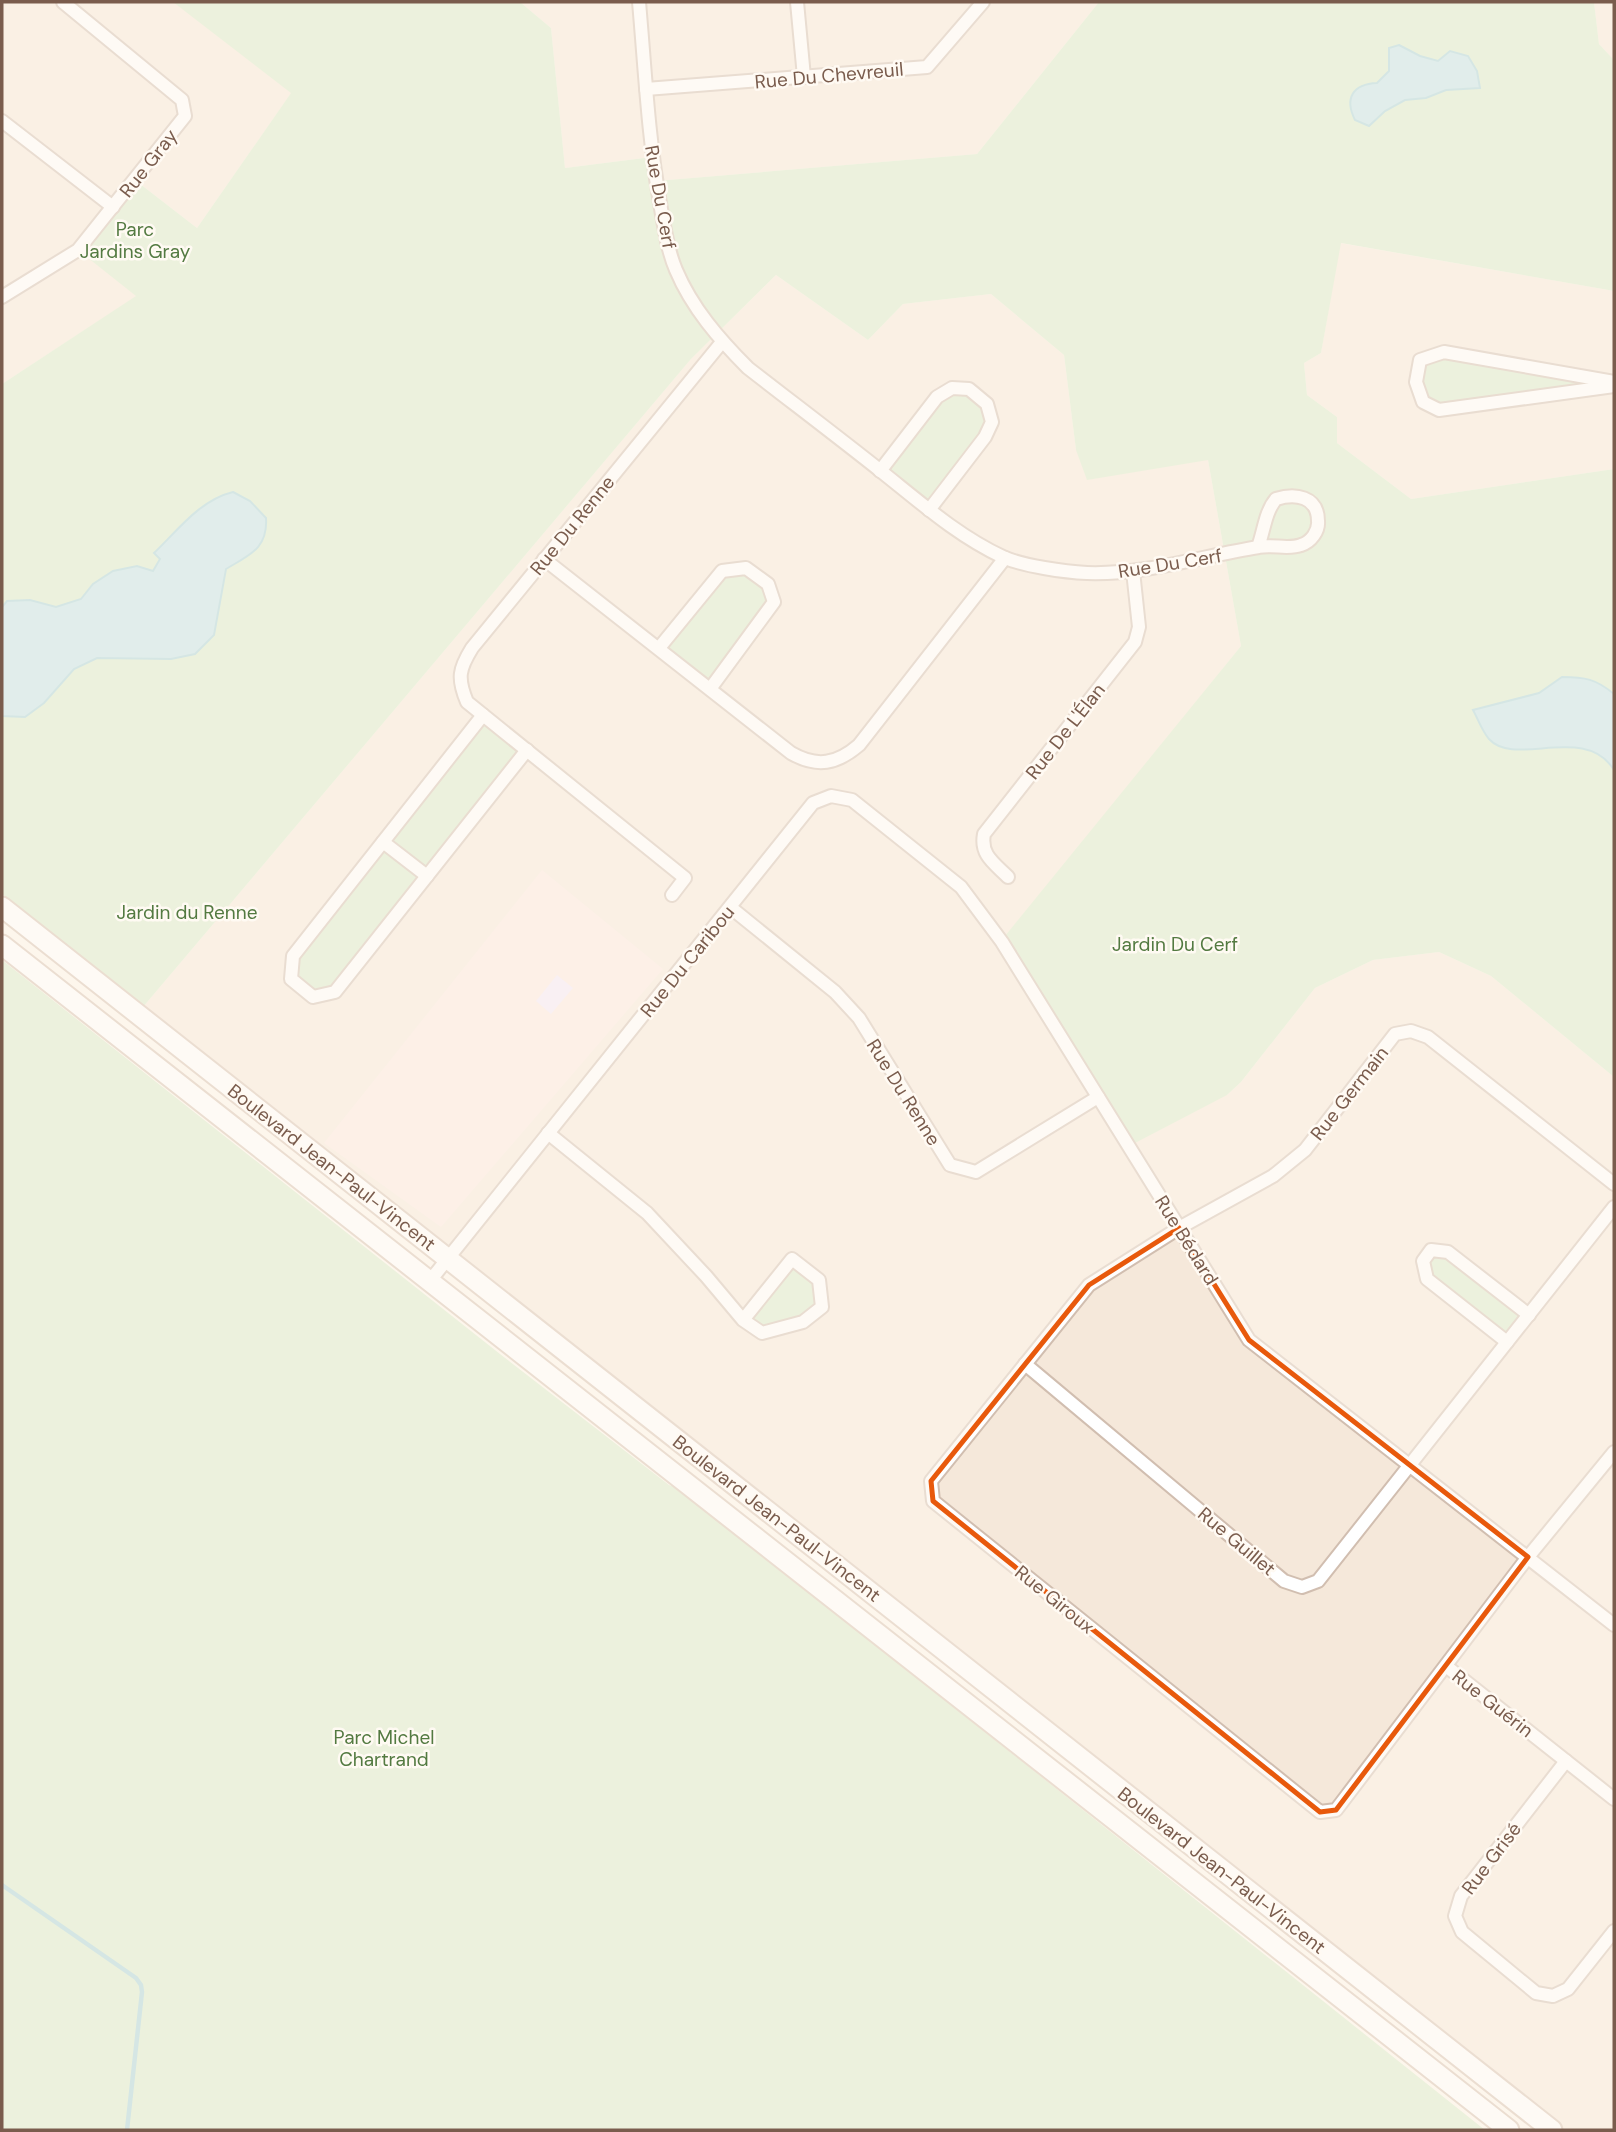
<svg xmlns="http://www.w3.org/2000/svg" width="1616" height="2132" viewBox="0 0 1616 2132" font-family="'DM Sans',sans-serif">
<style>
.residential{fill:#f5e8da}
.commercial{fill:#fde8e0}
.education{fill:#f3e8fa}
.green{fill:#d8ecc9}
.water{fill:#bfe3e8;stroke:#a5d3da;stroke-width:2}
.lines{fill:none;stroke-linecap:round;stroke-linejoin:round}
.stream{stroke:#a5d3da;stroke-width:4.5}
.street-casing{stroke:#d1beb0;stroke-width:16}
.secondary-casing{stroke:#d6c0b0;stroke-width:23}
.street{stroke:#fff;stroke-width:12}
.secondary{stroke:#fff;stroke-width:19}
.marked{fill:none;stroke:#e8590c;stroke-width:5;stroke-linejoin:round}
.labels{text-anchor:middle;stroke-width:5;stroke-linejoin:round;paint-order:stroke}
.street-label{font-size:19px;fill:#7a5c4d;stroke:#fffaf3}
.park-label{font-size:19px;fill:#537a41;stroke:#fffaf3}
</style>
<rect width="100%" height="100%" fill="#fdf6ec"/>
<!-- residential -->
<g class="residential">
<path d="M 2,2 L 175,2 L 292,92 L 197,228 L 135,180 L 137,296 L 2,384 Z"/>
<path d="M 520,2 L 1099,2 L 977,154 L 656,181 L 652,157 L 565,168 L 551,28 Z"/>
<path d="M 1594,2 L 1614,2 L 1614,60 L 1599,44 Z"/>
<path d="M 1340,243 L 1614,291 L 1614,469 L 1411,499 L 1337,443 L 1337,417 L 1307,395 L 1304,363 L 1321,353 Z"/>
<path d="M 776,275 L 868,340 L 903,304 L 991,294 L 1064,355 L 1076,450 L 1208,460 L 1241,646 L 1156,752 L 1227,1095 L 1241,1082 L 1315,988 L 1373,960 L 1439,952 L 1491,976 L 1614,1077 L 1614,2130 L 1560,2130 L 143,1007 L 691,359 Z"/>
</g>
<!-- commercial -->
<path class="commercial" d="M 542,870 L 663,969 L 441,1227 L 324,1143 Z"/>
<!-- education -->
<path class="education" d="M 557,975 L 573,988 L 551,1014 L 536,1001 Z"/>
<!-- green -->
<g class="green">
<path d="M 173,2 L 520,2 L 551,28 L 565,168 L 652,157 L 656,181 L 977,154 L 1099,2 L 1594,2 L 1599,44 L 1614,60 L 1614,291 L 1341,243 L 1321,353 L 1304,363 L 1307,395 L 1337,417 L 1337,443 L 1411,499 L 1614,469 L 1614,1077 L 1491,976 L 1439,952 L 1373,960 L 1315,988 L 1241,1082 L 1227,1095 L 1135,1143 L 1005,936 L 1241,646 L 1208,460 L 1087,480 L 1076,450 L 1064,355 L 991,294 L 903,304 L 868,340 L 776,275 L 691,359 L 143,1007 L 2,894 L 2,384 L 136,296 L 78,250 L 135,180 L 197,228 L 291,93 Z"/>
<path d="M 1444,352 L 1614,382 L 1439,410 L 1423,402 L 1420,360 Z"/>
<path d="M 969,389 L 992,422 L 929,510 L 880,471 L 937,397 Z"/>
<path d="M 746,568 L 768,584 L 774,602 L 710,689 L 659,648 L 722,571 Z"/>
<path d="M 483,715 L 527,750 L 335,992 L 313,997 L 291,979 L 293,956 Z"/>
<path d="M 2,960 L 500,1354 L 669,1485 L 680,1489 L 1485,2130 L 2,2130 Z"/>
<path d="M 1431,1250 L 1448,1252 L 1529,1315 L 1507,1342 L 1427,1279 Z"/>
<path d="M 792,1259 L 819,1280 L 822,1307 L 803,1322 L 762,1333 L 743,1320 Z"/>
</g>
<!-- water -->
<g class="water">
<path d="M 1399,45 L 1420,56 L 1438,61 L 1450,51 L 1468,56 L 1477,71 L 1480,88 L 1446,90 L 1426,98 L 1405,100 L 1385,111 L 1369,126 L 1355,120 C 1344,98 1353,84 1377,83 L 1389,71 L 1389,48 Z"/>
<path d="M 233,492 L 250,501 L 266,518 C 268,549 249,555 226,569 L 214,635 L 195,654 L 171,659 L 97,658 L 74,669 L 44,703 L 25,717 L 2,716 L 2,607 L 7,601 L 30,600 L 56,607 L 81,599 L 93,584 L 113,571 L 137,566 L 153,571 L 160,559 L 154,553 C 178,530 200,500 233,492 Z"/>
<path d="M 1562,677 C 1585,677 1596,679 1614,694 L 1614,770 C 1585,723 1515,768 1489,739 C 1482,731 1478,719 1473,710 L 1539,693 Z"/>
</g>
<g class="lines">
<!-- stream -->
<path class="stream" d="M 2,1885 L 136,1978 L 141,1985 L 142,1992 L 127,2130"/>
<defs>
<g id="street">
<path d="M 639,2 C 645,69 648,136 660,203 C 664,225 667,249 676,270 C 692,308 719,339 748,368 C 793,403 838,437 882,472 C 921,503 958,536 1003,557 C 1023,566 1065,572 1087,573 C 1145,575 1202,556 1259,547 C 1273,544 1288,550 1301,545 C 1311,542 1319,531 1318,521 C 1318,496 1295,493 1276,499 C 1265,512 1264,531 1258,547"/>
<path d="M 797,2 L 804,77"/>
<path d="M 646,89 L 927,67 L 983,2"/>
<path d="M 2,121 L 113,207"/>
<path d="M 2,297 L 78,250 L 185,116 L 182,100 L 63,2"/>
<path d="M 1614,382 L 1444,352 L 1420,360 L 1416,382 L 1423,402 L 1439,410 L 1614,386"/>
<path d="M 880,471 L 937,397 L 952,388 L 969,389 L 987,404 L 992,422 L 985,437 L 929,510"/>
<path d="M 544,559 L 791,753 C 817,768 837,764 859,745 L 1005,558"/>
<path d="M 659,648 L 722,571 L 746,568 L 768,584 L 774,602 L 710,689"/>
<path d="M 483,715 L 293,956 L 291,979 L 313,997 L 335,992 L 527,750"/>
<path d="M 383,842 L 427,876"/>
<path d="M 1008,877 C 994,863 980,855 984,834 L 1135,642 L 1139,627 L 1133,571"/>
<path d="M 672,895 L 685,878 L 467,702 C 457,678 459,669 472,648 L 722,342"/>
<path d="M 730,907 L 835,992 L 859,1018 L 950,1165 L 976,1172 L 1098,1097"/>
<path d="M 548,1133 L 647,1213 L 706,1276 L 743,1320 L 762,1333 L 803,1322 L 822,1307 L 819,1280 L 792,1259 L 743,1320"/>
<path d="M 1614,1184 L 1428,1037 L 1411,1031 L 1395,1034 L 1305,1150 L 1273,1176 L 1179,1228 L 1089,1285 L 931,1481 L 933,1501 L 1320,1812 L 1336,1810 L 1528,1557 L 1614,1452"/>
<path d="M 429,1282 L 813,803 L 831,796 L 852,800 L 961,887 L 1002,942 L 1249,1340 L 1614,1625"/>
<path d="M 1507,1342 L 1427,1279 L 1423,1261 L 1431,1250 L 1448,1252 L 1529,1315"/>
<path d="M 1025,1364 L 1284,1581 L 1302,1587 L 1318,1581 L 1614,1207"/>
<path d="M 1446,1666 L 1614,1799"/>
<path d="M 1566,1761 L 1461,1896 L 1455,1916 L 1462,1932 L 1536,1993 L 1553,1996 L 1568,1989 L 1614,1931"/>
</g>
<g id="secondary">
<path d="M 2,907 L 1552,2130"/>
<path d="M 2,945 L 1509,2130"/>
</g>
</defs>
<!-- street casing -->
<use href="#street" class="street-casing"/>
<!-- secondary casing -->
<use href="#secondary" class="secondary-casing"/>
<!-- street -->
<use href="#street" class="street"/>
<!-- secondary -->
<use href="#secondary" class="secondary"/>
</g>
<!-- marked area -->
<path d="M0 0H1616V2132H0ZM 1179,1228 L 1249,1340 L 1528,1557 L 1336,1810 L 1320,1812 L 933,1501 L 931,1481 L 1089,1285 Z" fill="#fdf6ec" fill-opacity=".55" fill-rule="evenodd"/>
<path class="marked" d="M 1179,1228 L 1249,1340 L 1528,1557 L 1336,1810 L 1320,1812 L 933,1501 L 931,1481 L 1089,1285 Z"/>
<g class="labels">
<!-- street labels -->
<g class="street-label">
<text transform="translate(829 75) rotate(-5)" y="7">Rue Du Chevreuil</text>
<text transform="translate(148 163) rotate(-52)" y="7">Rue Gray</text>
<text transform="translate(661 197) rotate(80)" y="7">Rue Du Cerf</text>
<text transform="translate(572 525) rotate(-51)" y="7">Rue Du Renne</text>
<text transform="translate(1170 563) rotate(-9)" y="7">Rue Du Cerf</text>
<text transform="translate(1065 731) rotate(-52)" y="7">Rue De L'Élan</text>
<text transform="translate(687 961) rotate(-51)" y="7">Rue Du Caribou</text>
<text transform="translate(904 1092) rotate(58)" y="7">Rue Du Renne</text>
<text transform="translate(1349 1093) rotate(-52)" y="7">Rue Germain</text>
<text transform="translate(332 1167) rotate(38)" y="7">Boulevard Jean-Paul-Vincent</text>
<text transform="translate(1187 1240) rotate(58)" y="7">Rue Bédard</text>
<text transform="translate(777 1518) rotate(38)" y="7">Boulevard Jean-Paul-Vincent</text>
<text transform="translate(1237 1541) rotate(40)" y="7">Rue Guillet</text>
<text transform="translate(1055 1599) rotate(39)" y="7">Rue Giroux</text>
<text transform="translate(1493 1703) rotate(38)" y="7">Rue Guérin</text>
<text transform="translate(1491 1858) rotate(-53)" y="7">Rue Grisé</text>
<text transform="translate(1222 1870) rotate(38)" y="7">Boulevard Jean-Paul-Vincent</text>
</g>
<!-- park labels -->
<g class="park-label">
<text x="135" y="236">Parc<tspan x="135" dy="22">Jardins Gray</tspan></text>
<text x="187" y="919">Jardin du Renne</text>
<text x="1175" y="951">Jardin Du Cerf</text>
<text x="384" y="1744">Parc Michel<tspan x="384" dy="22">Chartrand</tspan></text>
</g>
</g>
<!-- border -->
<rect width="1616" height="2132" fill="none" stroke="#7a5c4d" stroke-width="7"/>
</svg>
